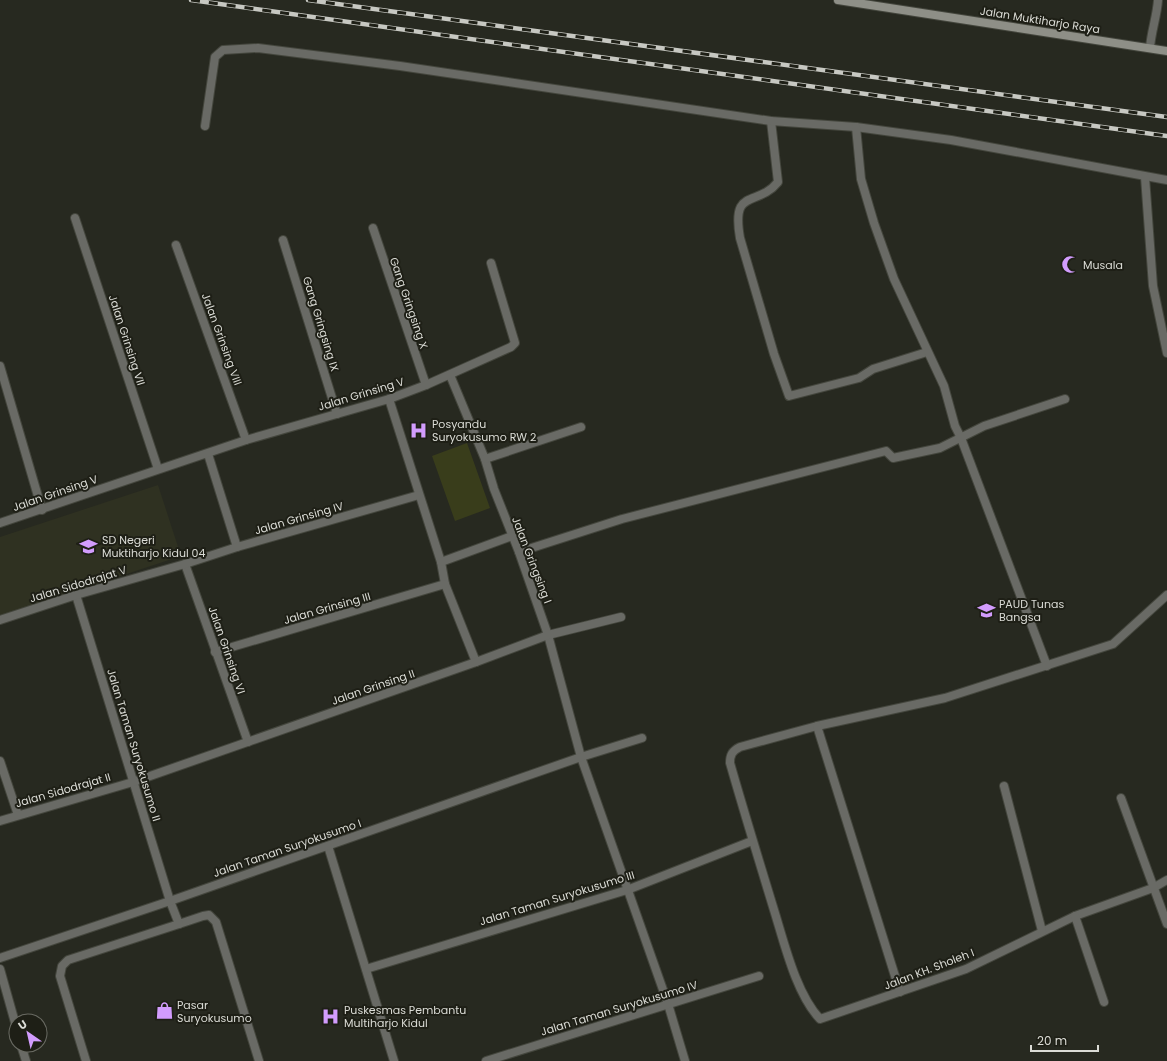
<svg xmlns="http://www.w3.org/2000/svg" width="1167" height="1061" viewBox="0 0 1167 1061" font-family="Poppins,sans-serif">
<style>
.built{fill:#2f3121}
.green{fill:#393d1b}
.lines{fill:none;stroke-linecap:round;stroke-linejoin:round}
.lane-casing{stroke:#44463d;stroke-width:10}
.street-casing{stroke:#44463d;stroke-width:10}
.secondary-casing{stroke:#44463d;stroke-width:10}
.lane{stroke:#696a65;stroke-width:8}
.street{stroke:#696a65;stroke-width:8}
.secondary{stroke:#8e8f87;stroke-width:8}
.rail-casing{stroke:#c7c8c2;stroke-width:4.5}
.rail{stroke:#1e1f16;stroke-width:3;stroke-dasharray:9;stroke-linecap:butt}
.labels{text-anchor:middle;stroke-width:4;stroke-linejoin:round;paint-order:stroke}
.street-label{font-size:11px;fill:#dbdcd6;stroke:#1e1f16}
.poi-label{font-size:11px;fill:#dbdcd6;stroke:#1e1f16;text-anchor:start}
</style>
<rect width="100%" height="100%" fill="#272920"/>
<!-- built -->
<path class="built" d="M 158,485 L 181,556 L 0,616 L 0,537 Z"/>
<!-- green -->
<path class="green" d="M 467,443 L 490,508 L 455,521 L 432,456 Z"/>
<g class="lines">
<defs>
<g id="lane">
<path d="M 1150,48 C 1151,32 1157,16 1158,0"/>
<path d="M 179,924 L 203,916 L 209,915 L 216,922 L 259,1061"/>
<path d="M 0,969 L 16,1026"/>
<path d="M 21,1045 L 26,1061"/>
<path d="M 86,1061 L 60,976 L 62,966 L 68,960 L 179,924 L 170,901"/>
</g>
<g id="street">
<path d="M 771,121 L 778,182 C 757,208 731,186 740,238 L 774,354 L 789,396 L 859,378 L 873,369 L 927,352"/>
<path d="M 205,126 L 215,57 L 223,50 L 258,48 L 400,66 L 771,121 L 856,127 L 951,140 L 1167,180"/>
<path d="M 856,127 L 861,179 L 874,223 L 894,279 L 944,386 L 955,426 L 961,438 L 1047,666"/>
<path d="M 1145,177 L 1153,286 L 1167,353"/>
<path d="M 75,218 L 158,469"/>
<path d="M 373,228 L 426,385"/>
<path d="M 283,240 L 337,414"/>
<path d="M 176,245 L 246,440"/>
<path d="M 0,366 L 42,510"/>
<path d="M 450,375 L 485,459 L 494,489 L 519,552 L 548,635 L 581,757 L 668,1004 L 685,1061"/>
<path d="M 389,399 L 441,562 L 445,584 L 476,662"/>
<path d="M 208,454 L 237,547"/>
<path d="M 485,459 L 581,427"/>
<path d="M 0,523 L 246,440 L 389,399 L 426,385 L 511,347 L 515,343 L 491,263"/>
<path d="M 519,552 L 622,519 L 886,451 L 893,458 L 940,448 L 984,426 L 1065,399"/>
<path d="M 441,562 L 512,536"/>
<path d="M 185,564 L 248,742"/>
<path d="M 76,595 L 170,901"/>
<path d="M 1167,595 L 1113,644 L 945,698 L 817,726 L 740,747 C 732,751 730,755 730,763 C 744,812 759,861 774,910 C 784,942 796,994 820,1019 L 966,969 L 1075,916 L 1153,888 L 1167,880"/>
<path d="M 0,620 L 76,595 L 185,564 L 237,547 L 419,495"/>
<path d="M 215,652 L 445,584"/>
<path d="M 817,726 L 900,992"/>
<path d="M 0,761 L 18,815"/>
<path d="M 1004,786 L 1042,931"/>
<path d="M 1121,798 L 1167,924"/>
<path d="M 0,821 L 133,782 L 476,662 L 548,635 L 621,617"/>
<path d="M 328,846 L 394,1061"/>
<path d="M 1075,916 L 1104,1002"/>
<path d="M 0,958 L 170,901 L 581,757 L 642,738"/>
<path d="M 366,969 L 627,890 L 752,841"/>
<path d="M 486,1061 L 759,976"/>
</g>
<path id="secondary" d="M 838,0 L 1167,51"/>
</defs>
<!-- lane casing -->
<use href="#lane" class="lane-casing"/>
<!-- street casing -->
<use href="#street" class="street-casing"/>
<!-- secondary casing -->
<use href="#secondary" class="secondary-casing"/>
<!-- lane -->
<use href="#lane" class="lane"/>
<!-- street -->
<use href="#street" class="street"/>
<!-- secondary -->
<use href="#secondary" class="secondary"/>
<defs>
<g id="rail">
<path d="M 191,0 L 1167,136"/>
<path d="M 308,0 L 1167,117"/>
</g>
</defs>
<!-- rail casing -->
<use href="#rail" class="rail-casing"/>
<!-- rail -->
<use href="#rail" class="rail"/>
</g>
<!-- icons -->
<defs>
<symbol id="mosque-bare" viewBox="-9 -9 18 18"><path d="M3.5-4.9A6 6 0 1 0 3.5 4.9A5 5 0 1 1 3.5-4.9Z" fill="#d29cfd" stroke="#1e1f16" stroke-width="2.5" paint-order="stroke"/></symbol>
<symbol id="hospital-bare" viewBox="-9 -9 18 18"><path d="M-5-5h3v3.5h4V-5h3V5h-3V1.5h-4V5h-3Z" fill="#d29cfd" stroke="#1e1f16" stroke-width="2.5" paint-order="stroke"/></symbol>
<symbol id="school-bare" viewBox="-9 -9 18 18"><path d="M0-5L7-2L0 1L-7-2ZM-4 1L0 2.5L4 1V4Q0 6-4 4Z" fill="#d29cfd" stroke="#1e1f16" stroke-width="2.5" paint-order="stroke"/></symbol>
<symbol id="shop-bare" viewBox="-9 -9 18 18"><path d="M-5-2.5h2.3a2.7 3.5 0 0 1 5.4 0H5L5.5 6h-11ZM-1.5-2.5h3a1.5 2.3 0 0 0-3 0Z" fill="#d29cfd" stroke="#1e1f16" stroke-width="2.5" paint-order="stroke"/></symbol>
</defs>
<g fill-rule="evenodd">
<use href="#mosque-bare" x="1058" y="252" width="25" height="25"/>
<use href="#hospital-bare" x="406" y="418" width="25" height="25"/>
<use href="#school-bare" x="76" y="534" width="25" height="25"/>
<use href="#school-bare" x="974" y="598" width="25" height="25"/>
<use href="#shop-bare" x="152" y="998" width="25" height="25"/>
<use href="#hospital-bare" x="318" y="1004" width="25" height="25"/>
</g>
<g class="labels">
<!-- street labels -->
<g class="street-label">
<text transform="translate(1040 20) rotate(9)" y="4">Jalan Muktiharjo Raya</text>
<text transform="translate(409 303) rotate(71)" y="4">Gang Gringsing X</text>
<text transform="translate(321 324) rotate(73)" y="4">Gang Gringsing IX</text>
<text transform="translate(222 339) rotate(70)" y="4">Jalan Grinsing VIII</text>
<text transform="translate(127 340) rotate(72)" y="4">Jalan Grinsing VII</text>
<text transform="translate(361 394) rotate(-17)" y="4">Jalan Grinsing V</text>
<text transform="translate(55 493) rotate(-19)" y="4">Jalan Grinsing V</text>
<text transform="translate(299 518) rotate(-16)" y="4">Jalan Grinsing IV</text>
<text transform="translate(532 560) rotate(69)" y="4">Jalan Gringsing I</text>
<text transform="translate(78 584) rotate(-17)" y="4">Jalan Sidodrajat V</text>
<text transform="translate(327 608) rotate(-16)" y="4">Jalan Grinsing III</text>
<text transform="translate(227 650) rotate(71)" y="4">Jalan Grinsing VI</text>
<text transform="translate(373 687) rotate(-19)" y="4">Jalan Grinsing II</text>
<text transform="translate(134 745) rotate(73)" y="4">Jalan Taman Suryokusumo II</text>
<text transform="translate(63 790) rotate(-16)" y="4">Jalan Sidodrajat II</text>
<text transform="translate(287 848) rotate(-19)" y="4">Jalan Taman Suryokusumo I</text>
<text transform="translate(557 898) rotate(-17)" y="4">Jalan Taman Suryokusumo III</text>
<text transform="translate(929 969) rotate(-21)" y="4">Jalan KH. Sholeh I</text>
<text transform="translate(619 1008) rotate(-17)" y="4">Jalan Taman Suryokusumo IV</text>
</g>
<!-- poi labels -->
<g class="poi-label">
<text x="1083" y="269">Musala</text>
<text x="432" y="428">Posyandu<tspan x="432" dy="13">Suryokusumo RW 2</tspan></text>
<text x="102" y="544">SD Negeri<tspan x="102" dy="13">Muktiharjo Kidul 04</tspan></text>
<text x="999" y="608">PAUD Tunas<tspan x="999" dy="13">Bangsa</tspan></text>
<text x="177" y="1009">Pasar<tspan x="177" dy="13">Suryokusumo</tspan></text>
<text x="344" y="1014">Puskesmas Pembantu<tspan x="344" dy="13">Multiharjo Kidul</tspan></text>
</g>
</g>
<!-- north arrow -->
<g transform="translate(28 1033) rotate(326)"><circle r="19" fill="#1e1f16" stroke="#6a6b63"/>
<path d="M0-3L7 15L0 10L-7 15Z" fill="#d29cfd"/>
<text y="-6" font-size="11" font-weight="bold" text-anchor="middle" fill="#dbdcd6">U</text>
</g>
<!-- scale -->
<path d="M1031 1045v6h67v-6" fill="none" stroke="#dbdcd6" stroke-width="2"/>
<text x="1037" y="1045" font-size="12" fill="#dbdcd6" stroke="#1e1f16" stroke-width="3" paint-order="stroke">20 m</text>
</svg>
